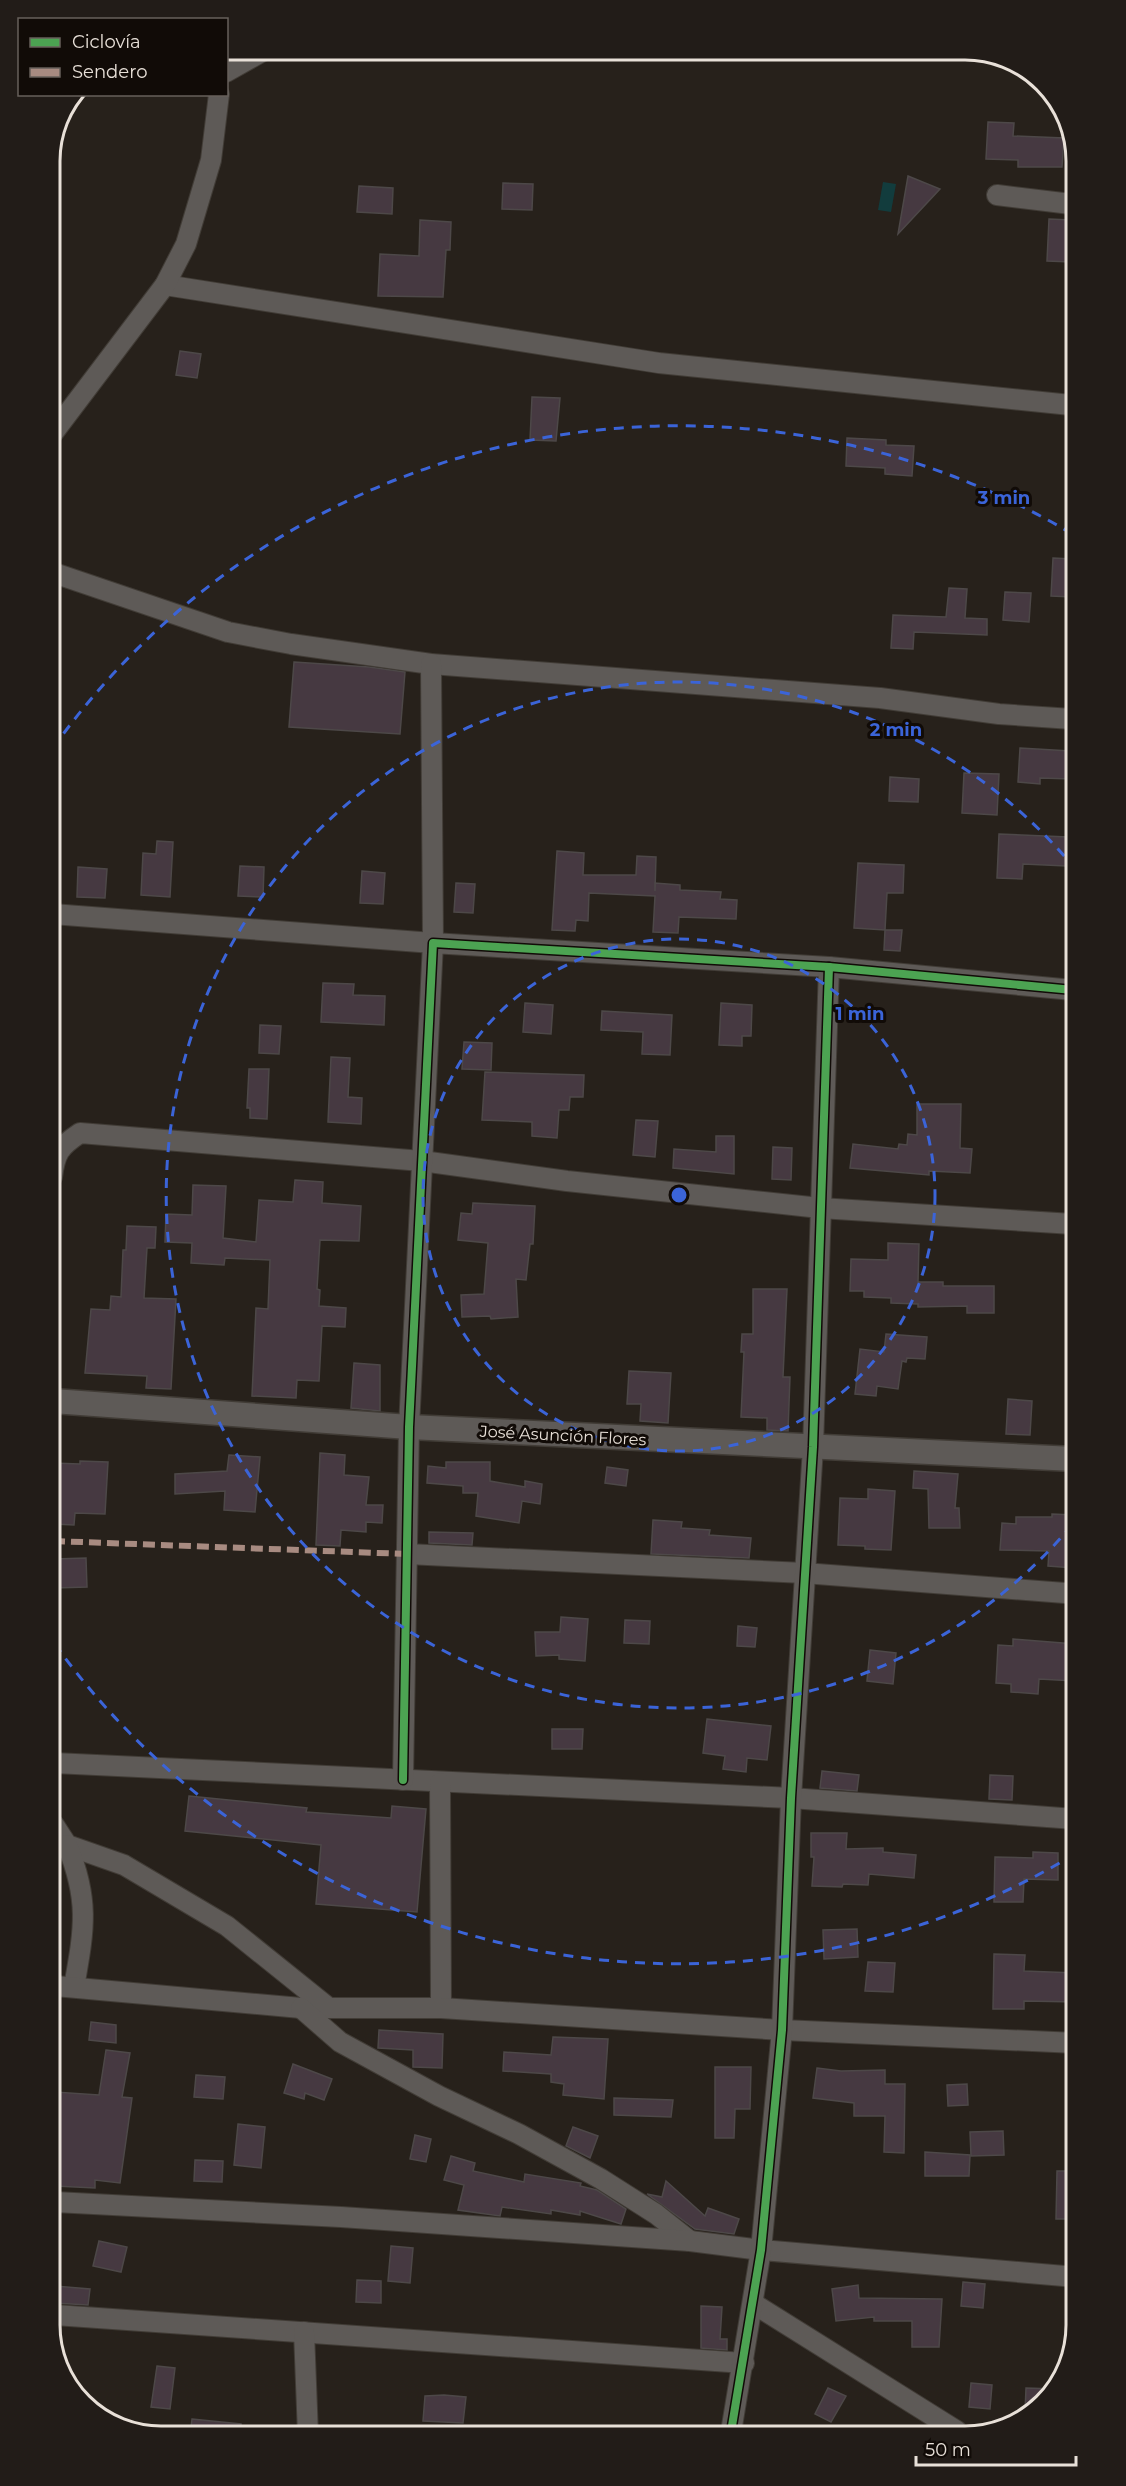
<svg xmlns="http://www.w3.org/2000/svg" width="1126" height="2486" viewBox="0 0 1126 2486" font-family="Montserrat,sans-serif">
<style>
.water{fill:#123c3d}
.building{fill:#463941;stroke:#4d4848;stroke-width:1.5}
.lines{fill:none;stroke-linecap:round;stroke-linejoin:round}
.minor-casing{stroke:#413c36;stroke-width:22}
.tertiary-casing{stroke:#413c36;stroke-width:27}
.minor{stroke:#5e5a57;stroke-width:20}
.tertiary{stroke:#5e5a57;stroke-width:24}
.quiet{stroke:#a88b81;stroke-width:6;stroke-dasharray:12 6;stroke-linecap:butt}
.cycleway-casing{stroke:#110b07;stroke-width:11}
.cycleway{stroke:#4ca352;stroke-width:8}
.ring{fill:none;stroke:#3b64d8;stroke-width:3;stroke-dasharray:10 8}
.labels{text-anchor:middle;stroke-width:6;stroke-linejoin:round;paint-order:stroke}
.street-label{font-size:16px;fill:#e8e0d8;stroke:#110b07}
.rim{fill:none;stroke:#e8e0d8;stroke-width:3}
.centre{fill:#3b64d8;stroke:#110b07;stroke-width:3}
.ring-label{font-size:18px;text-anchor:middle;font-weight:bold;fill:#3b64d8;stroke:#110b07;stroke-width:6;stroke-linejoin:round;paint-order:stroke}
</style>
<rect width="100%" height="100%" fill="#27211b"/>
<!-- water -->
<path class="water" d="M 883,182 L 896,184 L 891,212 L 878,210 Z"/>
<!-- building -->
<g class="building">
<path d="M 988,122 L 1014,123 L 1013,136 L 1064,138 L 1062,167 L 1018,167 L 1018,160 L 986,159 Z"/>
<path d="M 908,176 L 940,189 L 898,234 Z"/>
<path d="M 503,183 L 533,184 L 532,210 L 502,209 Z"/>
<path d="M 359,186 L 393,188 L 392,214 L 357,212 Z"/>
<path d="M 1049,219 L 1071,220 L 1071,262 L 1047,261 Z"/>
<path d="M 420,220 L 451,222 L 450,250 L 446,250 L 443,297 L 378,296 L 380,254 L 419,256 Z"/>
<path d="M 180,351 L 201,354 L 197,378 L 176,375 Z"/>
<path d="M 532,397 L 560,398 L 556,441 L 530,440 Z"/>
<path d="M 847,438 L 886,440 L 886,445 L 914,446 L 912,476 L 885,474 L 885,468 L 846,466 Z"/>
<path d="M 1053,558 L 1072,559 L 1072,597 L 1051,596 Z"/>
<path d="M 949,588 L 967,589 L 965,618 L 987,619 L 987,635 L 914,632 L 913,649 L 891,648 L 893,615 L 946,617 Z"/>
<path d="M 1005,592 L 1031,593 L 1029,622 L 1003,620 Z"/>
<path d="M 294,662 L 369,667 L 405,672 L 400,734 L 289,727 Z"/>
<path d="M 1020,748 L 1070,751 L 1069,758 L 1072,758 L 1072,779 L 1040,778 L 1040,784 L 1018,782 Z"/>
<path d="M 964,773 L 999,774 L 997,815 L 962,813 Z"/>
<path d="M 890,777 L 919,779 L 918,802 L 889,801 Z"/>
<path d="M 999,834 L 1068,837 L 1066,866 L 1023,864 L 1022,879 L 997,878 Z"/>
<path d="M 157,841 L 173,842 L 170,897 L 141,895 L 143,853 L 156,854 Z"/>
<path d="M 557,851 L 584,853 L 583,875 L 636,875 L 637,856 L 656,857 L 655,891 L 655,883 L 680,885 L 680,890 L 721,892 L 720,899 L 737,900 L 736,919 L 679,917 L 678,933 L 653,932 L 655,896 L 589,893 L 588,921 L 576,920 L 575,931 L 552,930 Z"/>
<path d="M 858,863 L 904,865 L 903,893 L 887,893 L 885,930 L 854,928 Z"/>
<path d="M 240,866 L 264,867 L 263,897 L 238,896 Z"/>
<path d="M 78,867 L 107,869 L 105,898 L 77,897 Z"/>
<path d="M 362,871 L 385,873 L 383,904 L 360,903 Z"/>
<path d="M 456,883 L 475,884 L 473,913 L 454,912 Z"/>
<path d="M 885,930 L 902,930 L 900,951 L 884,950 Z"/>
<path d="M 323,983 L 354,984 L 353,995 L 385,996 L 384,1025 L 321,1022 Z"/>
<path d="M 525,1003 L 553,1005 L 551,1034 L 523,1032 Z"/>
<path d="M 721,1003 L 752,1005 L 751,1036 L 742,1036 L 742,1046 L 719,1045 Z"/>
<path d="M 602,1011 L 672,1015 L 670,1055 L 642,1054 L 643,1032 L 601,1030 Z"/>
<path d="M 260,1025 L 281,1026 L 279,1054 L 259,1053 Z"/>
<path d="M 464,1042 L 492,1043 L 491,1070 L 462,1069 Z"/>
<path d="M 331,1057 L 350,1058 L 348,1097 L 362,1098 L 361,1124 L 328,1122 Z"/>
<path d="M 249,1069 L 269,1069 L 267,1119 L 250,1118 L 250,1108 L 247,1108 Z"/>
<path d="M 485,1072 L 584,1075 L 583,1097 L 570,1097 L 569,1110 L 559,1110 L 557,1138 L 532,1136 L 532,1122 L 482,1120 Z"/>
<path d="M 917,1104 L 961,1104 L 960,1148 L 972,1149 L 970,1173 L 929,1171 L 929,1175 L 850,1168 L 853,1144 L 898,1149 L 899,1144 L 907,1145 L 908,1134 L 917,1135 Z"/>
<path d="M 636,1120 L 658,1121 L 655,1157 L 633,1155 Z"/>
<path d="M 716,1136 L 734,1136 L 734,1174 L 673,1168 L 674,1149 L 716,1152 Z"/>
<path d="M 773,1147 L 792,1148 L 791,1180 L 772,1179 Z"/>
<path d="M 295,1180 L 323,1182 L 322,1203 L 361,1206 L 359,1241 L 320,1240 L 317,1289 L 320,1290 L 319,1306 L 346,1308 L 345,1327 L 322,1326 L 319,1381 L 297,1380 L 296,1398 L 252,1396 L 256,1308 L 268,1309 L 270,1260 L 225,1258 L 224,1265 L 191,1263 L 192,1243 L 165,1242 L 166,1214 L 192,1215 L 193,1185 L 226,1186 L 223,1238 L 256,1242 L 259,1200 L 293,1202 Z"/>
<path d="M 473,1203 L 535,1206 L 533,1244 L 530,1244 L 526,1280 L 516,1279 L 518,1317 L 491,1319 L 490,1316 L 462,1317 L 461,1295 L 484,1294 L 488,1243 L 458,1240 L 461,1213 L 472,1214 Z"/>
<path d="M 127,1226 L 156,1227 L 155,1248 L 147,1248 L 144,1298 L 176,1299 L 171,1389 L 146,1388 L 147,1376 L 85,1373 L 91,1309 L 110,1310 L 111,1296 L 121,1297 L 123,1250 L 126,1250 Z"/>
<path d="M 888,1243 L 919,1244 L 918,1282 L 943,1282 L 943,1286 L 994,1286 L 994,1313 L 967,1313 L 967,1306 L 918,1307 L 918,1304 L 891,1303 L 891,1298 L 864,1297 L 864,1291 L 850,1291 L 851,1259 L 888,1260 Z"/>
<path d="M 753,1289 L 787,1289 L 783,1377 L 790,1377 L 788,1431 L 767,1430 L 767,1418 L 741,1417 L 744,1352 L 741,1352 L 742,1334 L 753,1334 Z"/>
<path d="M 886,1334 L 927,1337 L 925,1359 L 907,1358 L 906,1362 L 902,1361 L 898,1389 L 877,1386 L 876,1396 L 855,1394 L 860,1349 L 884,1352 Z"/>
<path d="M 354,1363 L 380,1365 L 380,1411 L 351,1408 Z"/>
<path d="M 629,1371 L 671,1373 L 668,1423 L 640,1421 L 641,1404 L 627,1404 Z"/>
<path d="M 1008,1399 L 1032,1401 L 1030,1435 L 1006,1434 Z"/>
<path d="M 320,1453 L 345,1455 L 344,1475 L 369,1477 L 366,1505 L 383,1505 L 382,1523 L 366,1522 L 366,1532 L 341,1530 L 340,1546 L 316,1545 Z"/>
<path d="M 229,1455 L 260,1457 L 255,1512 L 224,1510 L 225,1491 L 175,1494 L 175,1474 L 227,1471 Z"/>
<path d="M 80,1461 L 108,1462 L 105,1514 L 75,1513 L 74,1525 L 53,1524 L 53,1463 L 80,1464 Z"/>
<path d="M 446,1462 L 490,1462 L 490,1481 L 525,1487 L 525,1481 L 542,1484 L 540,1504 L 522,1501 L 519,1523 L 476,1516 L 478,1493 L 463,1493 L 463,1486 L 427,1483 L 428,1466 L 446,1468 Z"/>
<path d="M 607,1467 L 628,1470 L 626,1486 L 605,1483 Z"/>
<path d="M 914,1471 L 958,1474 L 955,1508 L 959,1508 L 960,1528 L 929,1528 L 928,1489 L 913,1488 Z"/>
<path d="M 868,1489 L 895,1491 L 891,1550 L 865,1549 L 865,1546 L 838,1545 L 840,1498 L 868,1499 Z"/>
<path d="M 1052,1514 L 1074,1515 L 1074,1568 L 1048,1566 L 1049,1551 L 1000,1550 L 1002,1523 L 1016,1524 L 1016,1517 L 1052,1517 Z"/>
<path d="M 653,1520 L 682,1522 L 681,1528 L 710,1530 L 709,1535 L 751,1538 L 749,1558 L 651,1554 Z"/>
<path d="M 429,1532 L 473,1533 L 472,1545 L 429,1543 Z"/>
<path d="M 86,1558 L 87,1587 L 55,1588 L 54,1559 Z"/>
<path d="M 561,1617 L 588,1619 L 585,1661 L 559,1659 L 559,1655 L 536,1656 L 535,1632 L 560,1632 Z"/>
<path d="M 625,1620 L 650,1621 L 649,1644 L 624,1643 Z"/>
<path d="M 738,1626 L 757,1628 L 755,1647 L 737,1646 Z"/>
<path d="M 1013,1639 L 1075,1644 L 1075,1681 L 1039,1679 L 1038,1694 L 1011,1692 L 1011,1684 L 996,1683 L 998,1645 L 1013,1646 Z"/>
<path d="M 870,1650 L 896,1653 L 893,1684 L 867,1681 Z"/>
<path d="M 707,1719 L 771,1726 L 767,1760 L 747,1758 L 746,1772 L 723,1769 L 725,1756 L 703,1753 Z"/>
<path d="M 552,1729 L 583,1729 L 582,1749 L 552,1749 Z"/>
<path d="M 822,1771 L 859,1775 L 857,1791 L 820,1788 Z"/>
<path d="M 990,1775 L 1013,1776 L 1012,1800 L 989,1799 Z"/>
<path d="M 189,1796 L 307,1808 L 306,1812 L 391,1818 L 392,1806 L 426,1809 L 417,1912 L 316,1904 L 321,1845 L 185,1831 Z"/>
<path d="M 811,1833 L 847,1833 L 846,1849 L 883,1848 L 883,1852 L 916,1855 L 914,1878 L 869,1874 L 868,1885 L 843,1884 L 842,1887 L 812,1886 L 814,1857 L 811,1857 Z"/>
<path d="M 1033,1852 L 1058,1853 L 1058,1880 L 1024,1879 L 1023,1902 L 994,1902 L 995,1857 L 1033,1858 Z"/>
<path d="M 857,1929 L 858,1957 L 824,1959 L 823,1930 Z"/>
<path d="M 994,1954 L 1025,1955 L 1024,1971 L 1076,1973 L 1076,2002 L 1024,2001 L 1024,2009 L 993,2009 Z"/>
<path d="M 868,1962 L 895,1963 L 893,1992 L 865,1991 Z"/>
<path d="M 91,2022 L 116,2025 L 116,2043 L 89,2040 Z"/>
<path d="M 379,2030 L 443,2034 L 442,2068 L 413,2067 L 413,2050 L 378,2048 Z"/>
<path d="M 553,2037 L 608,2039 L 604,2099 L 563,2095 L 564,2084 L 551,2082 L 551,2074 L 503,2071 L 504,2052 L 551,2055 Z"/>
<path d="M 106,2050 L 130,2053 L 122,2097 L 132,2098 L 120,2183 L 95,2180 L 95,2188 L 55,2186 L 55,2092 L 99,2095 Z"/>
<path d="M 293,2064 L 332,2079 L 324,2100 L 305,2093 L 304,2099 L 284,2093 Z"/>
<path d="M 715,2067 L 751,2067 L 750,2109 L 735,2109 L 734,2138 L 715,2138 Z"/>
<path d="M 817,2068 L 841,2071 L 885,2070 L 885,2084 L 905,2084 L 904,2153 L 884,2152 L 885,2116 L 854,2116 L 854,2103 L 813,2098 Z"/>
<path d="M 196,2075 L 225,2077 L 223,2099 L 194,2097 Z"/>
<path d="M 967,2084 L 968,2105 L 948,2106 L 947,2085 Z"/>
<path d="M 614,2098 L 673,2100 L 671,2117 L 614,2115 Z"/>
<path d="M 238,2124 L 265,2127 L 261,2168 L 234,2165 Z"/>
<path d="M 573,2127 L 598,2136 L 590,2158 L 566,2146 Z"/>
<path d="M 1003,2131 L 1004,2155 L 971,2156 L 970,2132 Z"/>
<path d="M 415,2135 L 431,2139 L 426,2162 L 410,2159 Z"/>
<path d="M 925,2152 L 970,2155 L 969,2176 L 925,2176 Z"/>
<path d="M 451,2156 L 475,2163 L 473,2171 L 524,2182 L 525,2174 L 581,2183 L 580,2186 L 597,2190 L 626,2209 L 621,2224 L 580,2211 L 580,2215 L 551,2210 L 551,2214 L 502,2207 L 500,2216 L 458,2210 L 464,2185 L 444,2180 Z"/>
<path d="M 195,2160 L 223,2161 L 222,2182 L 194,2181 Z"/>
<path d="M 1057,2171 L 1076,2171 L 1076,2219 L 1056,2219 Z"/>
<path d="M 666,2181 L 705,2216 L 708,2208 L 739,2219 L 734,2234 L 695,2229 L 647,2194 L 662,2197 Z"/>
<path d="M 99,2241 L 127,2247 L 121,2272 L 93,2266 Z"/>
<path d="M 391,2246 L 413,2248 L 410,2283 L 388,2281 Z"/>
<path d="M 357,2280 L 381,2281 L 381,2303 L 356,2302 Z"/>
<path d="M 963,2282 L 985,2284 L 983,2308 L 961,2306 Z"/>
<path d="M 858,2285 L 859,2298 L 942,2299 L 939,2347 L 912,2347 L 912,2321 L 874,2321 L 874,2317 L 836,2321 L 832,2289 Z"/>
<path d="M 55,2286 L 90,2289 L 88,2305 L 55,2303 Z"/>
<path d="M 701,2306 L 722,2307 L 720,2339 L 727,2339 L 727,2350 L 701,2348 Z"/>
<path d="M 157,2366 L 175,2368 L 170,2409 L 151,2407 Z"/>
<path d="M 971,2383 L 992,2385 L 990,2409 L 969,2407 Z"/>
<path d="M 828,2388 L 846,2396 L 831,2422 L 815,2414 Z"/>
<path d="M 1026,2388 L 1055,2389 L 1054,2393 L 1025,2413 Z"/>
<path d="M 444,2395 L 466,2397 L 463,2423 L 423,2421 L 425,2396 Z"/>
<path d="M 192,2419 L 241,2424 L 241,2436 L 190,2436 Z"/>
</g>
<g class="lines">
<defs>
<g id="minor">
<path d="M 226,72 L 265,50"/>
<path d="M 997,195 L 1071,204"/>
<path d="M 165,285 L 659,363 L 1071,405"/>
<path d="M 50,437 L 165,285 L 186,244 L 211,160 L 219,94"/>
<path d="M 51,572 L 228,632 L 291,644 L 431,664 L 880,698 L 999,714 L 1072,719"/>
<path d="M 52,914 L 433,943 L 431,664"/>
<path d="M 52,1177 C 55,1153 59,1147 80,1133 L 422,1161 L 567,1181 L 820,1208 L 1073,1224"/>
<path d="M 407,1554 L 804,1573 L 1065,1593"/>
<path d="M 54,1763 L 791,1798 L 1075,1819"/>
<path d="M 403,1780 L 409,1427 L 433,943 L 829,967 L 1073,990"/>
<path d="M 440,1783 L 441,2008"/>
<path d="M 54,1825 L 67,1845 L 124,1865 L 227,1926 L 329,2008"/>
<path d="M 67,1845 C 90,1901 84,1930 74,1987"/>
<path d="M 55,1986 L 301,2008 L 441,2008 L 782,2030 L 1076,2043"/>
<path d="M 301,2008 L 340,2042 L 439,2096 L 519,2134 L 601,2179 L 656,2214 L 690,2241"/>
<path d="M 55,2202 L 341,2217 L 690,2241 L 761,2250 L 1076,2277"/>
<path d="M 754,2304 L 957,2431"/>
<path d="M 55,2315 L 744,2363"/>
<path d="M 304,2332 L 308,2435"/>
<path d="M 731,2432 L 761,2250 L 782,2030 L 791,1798 L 813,1447 L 829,967"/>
</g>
<path id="tertiary" d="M 53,1401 L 409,1427 L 1074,1459"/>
</defs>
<!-- minor casing -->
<use href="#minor" class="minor-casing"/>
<!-- tertiary casing -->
<use href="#tertiary" class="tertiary-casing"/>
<!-- minor -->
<use href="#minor" class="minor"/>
<!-- tertiary -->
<use href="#tertiary" class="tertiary"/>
<!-- quiet -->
<path class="quiet" d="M 53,1541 L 407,1554"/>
<defs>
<g id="cycleway">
<path d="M 403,1780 L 409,1427 L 433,943 L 829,967 L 1073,990"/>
<path d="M 731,2432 L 761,2250 L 782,2030 L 791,1798 L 813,1447 L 829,967"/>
</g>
</defs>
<!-- cycleway casing -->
<use href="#cycleway" class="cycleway-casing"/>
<!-- cycleway -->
<use href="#cycleway" class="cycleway"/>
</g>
<!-- distance rings -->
<g class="ring">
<circle cx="679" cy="1195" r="256"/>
<path d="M1072 1525A513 513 0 1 1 1072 865"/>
<path d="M1075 1854A769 769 0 0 1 57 1647M53 748A769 769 0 0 1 1069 532"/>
</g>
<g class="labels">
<!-- street labels -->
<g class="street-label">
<text transform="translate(563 1435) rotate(3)" y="6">José Asunción Flores</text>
</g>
</g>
<!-- crop -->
<path d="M0 0H1126V2486H0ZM161 60H965A101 101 0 0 1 1066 161V2325A101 101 0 0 1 965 2426H161A101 101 0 0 1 60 2325V161A101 101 0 0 1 161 60Z" fill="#221c18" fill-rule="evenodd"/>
<path class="rim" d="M161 60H965A101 101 0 0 1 1066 161V2325A101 101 0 0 1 965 2426H161A101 101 0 0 1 60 2325V161A101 101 0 0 1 161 60Z"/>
<circle cx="679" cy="1195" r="9" class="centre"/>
<g class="ring-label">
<text x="1004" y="504">3 min</text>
<text x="896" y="736">2 min</text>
<text x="860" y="1020">1 min</text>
</g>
<!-- legend -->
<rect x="18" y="18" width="210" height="78" fill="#110b07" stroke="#67605b" stroke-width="1.5"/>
<rect x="30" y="38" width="30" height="9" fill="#4ca352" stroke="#67605b" stroke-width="1.5"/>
<text x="72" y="48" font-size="18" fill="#e8e0d8">Ciclovía</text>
<rect x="30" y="68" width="30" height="9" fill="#a88b81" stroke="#67605b" stroke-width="1.5"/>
<text x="72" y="78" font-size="18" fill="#e8e0d8">Sendero</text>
<!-- scale -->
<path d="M916 2456v9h160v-9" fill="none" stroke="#e8e0d8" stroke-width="3"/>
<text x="925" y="2456" font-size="18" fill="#e8e0d8" stroke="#110b07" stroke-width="4.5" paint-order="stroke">50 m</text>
</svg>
